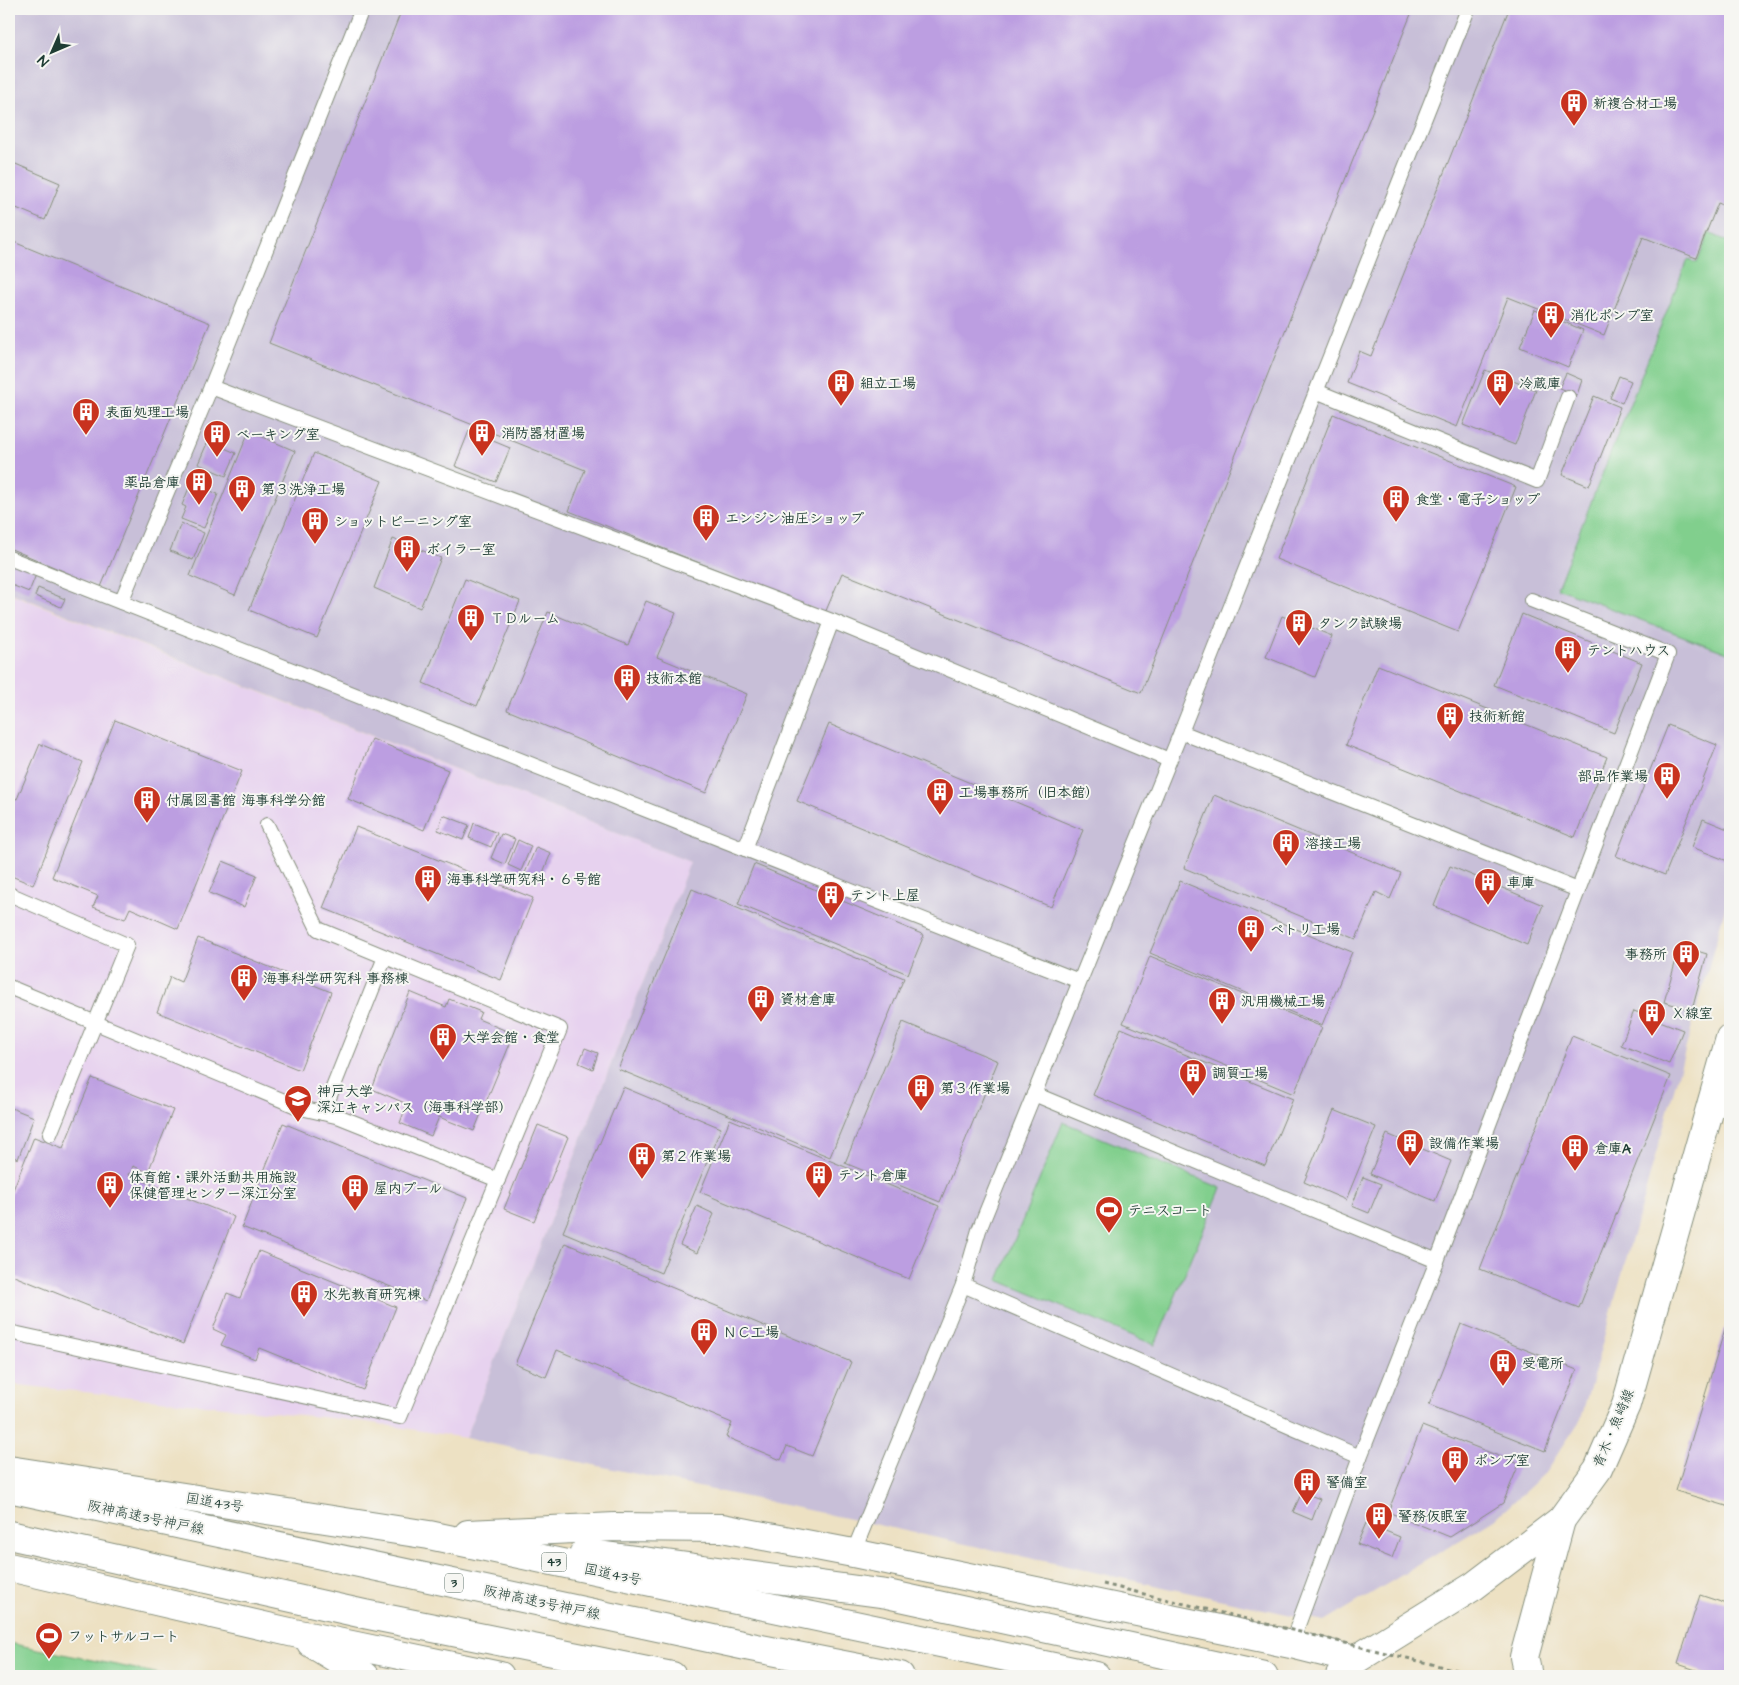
<svg xmlns="http://www.w3.org/2000/svg" width="1739" height="1685" viewBox="0 0 1739 1685" font-family="'Architects Daughter','Klee One',sans-serif">
<style>
.built{fill:#e7d2ef}
.industrial{fill:#c8bfd8}
.green{fill:#81cf8d;stroke:#508660}
.building{fill:#bc9ee1}
.lines{fill:none;stroke-linecap:round;stroke-linejoin:round}
.lane-casing{stroke:#868f7c;stroke-width:16}
.secondary-casing{stroke:#868f7c;stroke-width:30}
.highway-casing{stroke:#868f7c;stroke-width:30}
.path{stroke:#868f7c;stroke-width:3;stroke-dasharray:4 4;stroke-linecap:butt}
.lane{stroke:#fff;stroke-width:14}
.secondary{stroke:#fff;stroke-width:28}
.highway{stroke:#fff;stroke-width:28}
.path-bridge{stroke:#868f7c;stroke-width:3;stroke-dasharray:4 4;stroke-linecap:butt}
.labels{text-anchor:middle;stroke-width:4;stroke-linejoin:round;paint-order:stroke}
.shield{fill:#f6f6f2;stroke:#60746d;stroke-width:1}
.shield-label{font-size:12px;font-weight:bold;fill:#1f3d34}
.poi-label{font-size:14px;font-weight:bold;fill:#1f3d34;stroke:#f6f6f2;text-anchor:start}
.street-label{font-size:14px;fill:#1f3d34;stroke:#f6f6f2}
</style>
<rect width="100%" height="100%" fill="#f6f6f2"/>
<filter id="ink" filterUnits="userSpaceOnUse"><feTurbulence type="fractalNoise" baseFrequency=".02" numOctaves="2"/><feDisplacementMap in="SourceGraphic" scale="10" xChannelSelector="R" yChannelSelector="G"/><feConvolveMatrix kernelMatrix="1 2 1 2 8 2 1 2 1" color-interpolation-filters="sRGB"/></filter>
<filter id="wash" filterUnits="userSpaceOnUse"><feTurbulence type="fractalNoise" baseFrequency=".0096" numOctaves="4" result="noise"/><feDisplacementMap in="SourceGraphic" scale="20" xChannelSelector="R" yChannelSelector="G"/><feGaussianBlur stdDeviation="1.12" result="paint"/><feColorMatrix in="noise" values="0 0 0 0 0 0 0 0 0 0 0 0 0 0 0 0 0 1.4 0 .05"/><feComposite in="paint" operator="in"/></filter>
<g filter="url(#wash)">
<rect width="100%" height="100%" fill="#ede1c3"/>
<!-- built -->
<path class="built" d="M 9,593 L 690,862 L 465,1438 L 367,1422 L 9,1384 Z"/>
<!-- industrial -->
<path class="industrial" d="M 9,9 L 1730,9 L 1730,891 L 1581,1419 L 1545,1473 L 1495,1519 L 1324,1622 L 841,1517 L 465,1438 L 690,862 L 9,592 Z"/>
<!-- green -->
<g class="green">
<path d="M 1709,233 L 1730,242 L 1730,654 L 1557,588 L 1687,260 L 1697,263 Z"/>
<path d="M 1063,1122 L 1221,1188 L 1155,1345 L 998,1280 Z"/>
<path d="M 9,1643 L 170,1676 L 9,1676 Z"/>
</g>
<g id="blocks">
<!-- building -->
<g class="building">
<path d="M 402,9 L 1413,9 L 1141,693 L 842,573 L 825,613 L 569,511 L 585,470 L 269,343 Z"/>
<path d="M 1509,9 L 1730,9 L 1730,208 L 1718,203 L 1696,258 L 1643,237 L 1604,335 L 1508,297 L 1457,427 L 1347,383 L 1359,351 L 1371,356 Z"/>
<path d="M 11,162 L 60,183 L 45,220 L 9,205 L 9,167 Z"/>
<path d="M 9,240 L 210,323 L 101,587 L 9,548 Z"/>
<path d="M 1535,310 L 1583,330 L 1568,367 L 1520,347 Z"/>
<path d="M 1485,370 L 1536,390 L 1515,445 L 1463,425 Z"/>
<path d="M 1566,373 L 1582,380 L 1577,395 L 1559,388 Z"/>
<path d="M 1619,376 L 1631,381 L 1622,403 L 1610,398 Z"/>
<path d="M 1594,396 L 1620,407 L 1589,486 L 1562,475 Z"/>
<path d="M 1333,414 L 1516,487 L 1458,632 L 1276,559 Z"/>
<path d="M 249,431 L 295,451 L 235,595 L 190,576 Z"/>
<path d="M 469,431 L 510,448 L 496,482 L 455,466 Z"/>
<path d="M 208,441 L 236,453 L 226,476 L 198,464 Z"/>
<path d="M 314,453 L 382,481 L 317,638 L 249,610 Z"/>
<path d="M 191,483 L 218,494 L 204,528 L 181,519 L 186,507 L 182,505 Z"/>
<path d="M 181,523 L 204,533 L 193,560 L 170,551 Z"/>
<path d="M 393,539 L 441,558 L 420,608 L 374,588 Z"/>
<path d="M 11,561 L 37,572 L 29,592 L 9,584 L 9,566 Z"/>
<path d="M 465,579 L 520,601 L 477,706 L 423,683 Z"/>
<path d="M 38,588 L 65,599 L 61,607 L 35,596 Z"/>
<path d="M 646,601 L 676,613 L 657,657 L 747,694 L 706,793 L 507,710 L 548,612 L 628,645 Z"/>
<path d="M 1522,614 L 1642,663 L 1614,733 L 1494,685 Z"/>
<path d="M 1282,616 L 1332,636 L 1315,677 L 1266,657 Z"/>
<path d="M 1378,665 L 1607,757 L 1575,837 L 1346,745 Z"/>
<path d="M 115,720 L 242,771 L 178,929 L 130,908 L 125,919 L 93,907 L 98,896 L 52,877 Z"/>
<path d="M 829,724 L 1083,830 L 1051,907 L 797,801 Z"/>
<path d="M 1668,725 L 1717,745 L 1665,875 L 1616,856 Z"/>
<path d="M 372,739 L 448,770 L 424,830 L 348,799 Z"/>
<path d="M 40,744 L 83,762 L 33,885 L 9,875 L 9,796 L 17,799 Z"/>
<path d="M 1214,795 L 1401,873 L 1390,899 L 1376,892 L 1356,939 L 1184,868 Z"/>
<path d="M 443,815 L 469,825 L 463,840 L 438,830 Z"/>
<path d="M 1703,819 L 1730,830 L 1730,862 L 1692,847 Z"/>
<path d="M 474,823 L 497,833 L 491,847 L 469,838 Z"/>
<path d="M 356,827 L 533,898 L 501,980 L 323,908 Z"/>
<path d="M 501,834 L 515,839 L 505,864 L 491,858 Z"/>
<path d="M 518,840 L 531,846 L 521,871 L 508,865 Z"/>
<path d="M 536,847 L 551,853 L 540,880 L 525,873 Z"/>
<path d="M 223,861 L 257,875 L 244,907 L 209,893 Z"/>
<path d="M 754,864 L 924,935 L 908,974 L 738,904 Z"/>
<path d="M 1450,866 L 1543,905 L 1527,945 L 1434,906 Z"/>
<path d="M 1180,881 L 1352,952 L 1322,1025 L 1150,953 Z"/>
<path d="M 692,889 L 904,978 L 830,1157 L 618,1069 Z"/>
<path d="M 198,938 L 331,992 L 300,1070 L 157,1012 L 170,977 L 181,982 Z"/>
<path d="M 1680,946 L 1707,954 L 1692,1010 L 1664,1002 Z"/>
<path d="M 1150,956 L 1322,1027 L 1294,1094 L 1123,1023 Z"/>
<path d="M 410,992 L 446,1007 L 449,999 L 481,1012 L 478,1019 L 514,1034 L 474,1131 L 439,1117 L 431,1136 L 400,1123 L 407,1104 L 372,1089 Z"/>
<path d="M 1634,1011 L 1683,1030 L 1669,1064 L 1621,1045 Z"/>
<path d="M 903,1022 L 998,1061 L 940,1202 L 845,1163 Z"/>
<path d="M 1121,1028 L 1293,1099 L 1265,1166 L 1093,1095 Z"/>
<path d="M 1572,1036 L 1671,1076 L 1579,1308 L 1480,1269 Z"/>
<path d="M 585,1048 L 598,1053 L 593,1069 L 579,1063 Z"/>
<path d="M 92,1078 L 173,1110 L 148,1172 L 133,1166 L 129,1175 L 234,1217 L 183,1344 L 9,1274 L 9,1200 L 34,1137 L 63,1148 Z"/>
<path d="M 623,1087 L 721,1128 L 661,1273 L 563,1232 Z"/>
<path d="M 9,1107 L 34,1117 L 18,1159 L 11,1156 L 9,1161 Z"/>
<path d="M 1334,1110 L 1376,1127 L 1346,1200 L 1304,1182 Z"/>
<path d="M 730,1119 L 939,1206 L 909,1279 L 700,1192 Z"/>
<path d="M 283,1123 L 467,1198 L 426,1301 L 242,1227 Z"/>
<path d="M 538,1125 L 568,1137 L 534,1221 L 504,1209 Z"/>
<path d="M 1387,1134 L 1451,1161 L 1435,1201 L 1370,1174 Z"/>
<path d="M 1363,1177 L 1381,1184 L 1369,1213 L 1352,1206 Z"/>
<path d="M 697,1206 L 714,1214 L 697,1253 L 680,1245 Z"/>
<path d="M 565,1243 L 851,1362 L 812,1456 L 787,1446 L 781,1460 L 726,1437 L 732,1423 L 557,1350 L 546,1377 L 515,1364 Z"/>
<path d="M 259,1251 L 396,1307 L 363,1390 L 259,1348 L 255,1359 L 221,1345 L 226,1335 L 213,1329 L 227,1293 L 240,1298 Z"/>
<path d="M 1730,1312 L 1730,1507 L 1676,1491 Z"/>
<path d="M 1461,1324 L 1577,1370 L 1545,1451 L 1429,1405 Z"/>
<path d="M 1422,1426 L 1519,1464 L 1503,1503 L 1450,1537 L 1388,1512 Z"/>
<path d="M 1302,1492 L 1320,1499 L 1312,1520 L 1293,1512 Z"/>
<path d="M 1366,1523 L 1400,1537 L 1392,1558 L 1357,1544 Z"/>
<path d="M 1700,1595 L 1730,1605 L 1730,1676 L 1714,1676 L 1678,1664 Z"/>
</g>
</g>
</g>
<g filter="url(#ink)">
<use href="#blocks" fill-opacity="0" stroke="#868f7c" stroke-width="1"/>
<g class="lines">
<defs>
<g id="lane">
<path d="M 211,387 L 832,621 L 1169,760"/>
<path d="M 1316,391 L 1537,481 L 1568,397"/>
<path d="M 9,558 L 1079,981"/>
<path d="M 121,602 L 211,387 L 362,9"/>
<path d="M 1181,732 L 1578,890"/>
<path d="M 745,849 L 832,621"/>
<path d="M 9,894 L 127,945 L 50,1134"/>
<path d="M 9,987 L 301,1108 L 340,1117 L 498,1180"/>
<path d="M 1034,1094 L 1437,1261"/>
<path d="M 323,1113 L 385,957"/>
<path d="M 963,1285 L 1360,1457"/>
<path d="M 9,1332 L 400,1417 L 560,1029 L 318,929 L 267,825"/>
<path d="M 853,1553 L 963,1285 L 979,1230 L 1181,732 L 1468,9"/>
<path d="M 1291,1644 L 1360,1457 L 1437,1261 L 1668,654 L 1531,600"/>
</g>
<path id="secondary" d="M 1340,1676 L 1355,1660 L 1474,1586 L 1561,1520 L 1598,1469 L 1626,1405 L 1730,1038"/>
<g id="highway">
<path d="M 9,1470 L 429,1535 L 1096,1676"/>
<path d="M 9,1488 L 751,1647 L 900,1676"/>
<path d="M 468,1534 L 615,1527 L 722,1528 L 853,1553 L 1291,1644 L 1355,1660"/>
<path d="M 9,1535 L 364,1614 L 672,1676"/>
<path d="M 584,1553 L 887,1594 L 1264,1676"/>
<path d="M 9,1567 L 294,1633 L 500,1676"/>
<path d="M 311,1643 L 365,1676"/>
<path d="M 1528,1676 L 1524,1657 L 1561,1520"/>
</g>
</defs>
<!-- lane casing -->
<use href="#lane" class="lane-casing"/>
<!-- secondary casing -->
<use href="#secondary" class="secondary-casing"/>
<!-- highway casing -->
<use href="#highway" class="highway-casing"/>
<!-- path -->
<path class="path" d="M 1454,1676 L 1456,1670 L 1481,1676"/>
<!-- lane -->
<use href="#lane" class="lane"/>
<!-- secondary -->
<use href="#secondary" class="secondary"/>
<!-- highway -->
<use href="#highway" class="highway"/>
<!-- path-bridge -->
<path class="path-bridge" d="M 1103,1584 L 1456,1670"/>
</g>
</g>
<!-- icons -->
<defs>
<symbol id="building-pin" viewBox="-11 -11 22 30"><path d="M0 17L-7.5 6A9.5 9.5 0 1 1 7.5 6Z" fill="#c8321e" stroke="#f6f6f2"/><path d="M-4-6H4V6H1V3H-1V6H-4ZM-2.5-4.3h1.7v1.8h-1.7ZM.8-4.3h1.7v1.8H.8ZM-2.5-1h1.7V.8h-1.7ZM.8-1h1.7V.8H.8Z" fill="#fff"/></symbol>
<symbol id="university-pin" viewBox="-11 -11 22 30"><path d="M0 17L-7.5 6A9.5 9.5 0 1 1 7.5 6Z" fill="#c8321e" stroke="#f6f6f2"/><path d="M0-5L7-2L0 1L-7-2ZM-4 1L0 2.5L4 1V4Q0 6-4 4Z" fill="#fff"/></symbol>
<symbol id="stadium-pin" viewBox="-11 -11 22 30"><path d="M0 17L-7.5 6A9.5 9.5 0 1 1 7.5 6Z" fill="#c8321e" stroke="#f6f6f2"/><path d="M0-5a6.5 5 0 1 0 0 10a6.5 5 0 1 0 0-10ZM-3.5-1.8h7v3.6h-7Z" fill="#fff"/></symbol>
</defs>
<g fill-rule="evenodd">
<use href="#building-pin" x="1558" y="87" width="32" height="43"/>
<use href="#building-pin" x="1535" y="299" width="32" height="43"/>
<use href="#building-pin" x="825" y="367" width="32" height="43"/>
<use href="#building-pin" x="1484" y="367" width="32" height="43"/>
<use href="#building-pin" x="70" y="396" width="32" height="43"/>
<use href="#building-pin" x="466" y="417" width="32" height="43"/>
<use href="#building-pin" x="201" y="418" width="32" height="43"/>
<use href="#building-pin" x="183" y="466" width="32" height="43"/>
<use href="#building-pin" x="226" y="473" width="32" height="43"/>
<use href="#building-pin" x="1380" y="483" width="32" height="43"/>
<use href="#building-pin" x="690" y="502" width="32" height="43"/>
<use href="#building-pin" x="299" y="505" width="32" height="43"/>
<use href="#building-pin" x="391" y="533" width="32" height="43"/>
<use href="#building-pin" x="455" y="602" width="32" height="43"/>
<use href="#building-pin" x="1283" y="607" width="32" height="43"/>
<use href="#building-pin" x="1552" y="634" width="32" height="43"/>
<use href="#building-pin" x="611" y="662" width="32" height="43"/>
<use href="#building-pin" x="1434" y="700" width="32" height="43"/>
<use href="#building-pin" x="1651" y="760" width="32" height="43"/>
<use href="#building-pin" x="924" y="776" width="32" height="43"/>
<use href="#building-pin" x="131" y="784" width="32" height="43"/>
<use href="#building-pin" x="1270" y="827" width="32" height="43"/>
<use href="#building-pin" x="412" y="863" width="32" height="43"/>
<use href="#building-pin" x="1472" y="866" width="32" height="43"/>
<use href="#building-pin" x="815" y="879" width="32" height="43"/>
<use href="#building-pin" x="1235" y="913" width="32" height="43"/>
<use href="#building-pin" x="1670" y="938" width="32" height="43"/>
<use href="#building-pin" x="228" y="962" width="32" height="43"/>
<use href="#building-pin" x="745" y="983" width="32" height="43"/>
<use href="#building-pin" x="1206" y="985" width="32" height="43"/>
<use href="#building-pin" x="1636" y="997" width="32" height="43"/>
<use href="#building-pin" x="427" y="1021" width="32" height="43"/>
<use href="#building-pin" x="1177" y="1057" width="32" height="43"/>
<use href="#building-pin" x="905" y="1072" width="32" height="43"/>
<use href="#university-pin" x="282" y="1083" width="32" height="43"/>
<use href="#building-pin" x="1394" y="1127" width="32" height="43"/>
<use href="#building-pin" x="1559" y="1132" width="32" height="43"/>
<use href="#building-pin" x="626" y="1140" width="32" height="43"/>
<use href="#building-pin" x="803" y="1159" width="32" height="43"/>
<use href="#building-pin" x="94" y="1169" width="32" height="43"/>
<use href="#building-pin" x="339" y="1172" width="32" height="43"/>
<use href="#stadium-pin" x="1093" y="1194" width="32" height="43"/>
<use href="#building-pin" x="288" y="1278" width="32" height="43"/>
<use href="#building-pin" x="688" y="1316" width="32" height="43"/>
<use href="#building-pin" x="1487" y="1347" width="32" height="43"/>
<use href="#building-pin" x="1439" y="1444" width="32" height="43"/>
<use href="#building-pin" x="1291" y="1466" width="32" height="43"/>
<use href="#building-pin" x="1363" y="1500" width="32" height="43"/>
<use href="#stadium-pin" x="33" y="1620" width="32" height="43"/>
</g>
<g class="labels">
<!-- shield labels -->
<g class="shield">
<rect x="541.5" y="1552.5" width="25" height="19" rx="4"/>
<rect x="445" y="1573.5" width="18" height="19" rx="4"/>
</g>
<g class="shield-label">
<text x="554" y="1566">43</text>
<text x="454" y="1587">3</text>
</g>
<!-- poi labels -->
<g class="poi-label">
<text x="1593" y="108">新複合材工場</text>
<text x="1570" y="320">消化ポンプ室</text>
<text x="860" y="388">組立工場</text>
<text x="1519" y="388">冷蔵庫</text>
<text x="105" y="417">表面処理工場</text>
<text x="501" y="438">消防器材置場</text>
<text x="236" y="439">ベーキング室</text>
<text x="180" y="487" text-anchor="end">薬品倉庫</text>
<text x="261" y="494">第３洗浄工場</text>
<text x="1415" y="504">食堂・電子ショップ</text>
<text x="725" y="523">エンジン油圧ショップ</text>
<text x="334" y="526">ショットピーニング室</text>
<text x="426" y="554">ボイラー室</text>
<text x="490" y="623">ＴＤルーム</text>
<text x="1318" y="628">タンク試験場</text>
<text x="1587" y="655">テントハウス</text>
<text x="646" y="683">技術本館</text>
<text x="1469" y="721">技術新館</text>
<text x="1648" y="781" text-anchor="end">部品作業場</text>
<text x="959" y="797">工場事務所（旧本館）</text>
<text x="166" y="805">付属図書館 海事科学分館</text>
<text x="1305" y="848">溶接工場</text>
<text x="447" y="884">海事科学研究科・６号館</text>
<text x="1507" y="887">車庫</text>
<text x="850" y="900">テント上屋</text>
<text x="1270" y="934">ペトリ工場</text>
<text x="1667" y="959" text-anchor="end">事務所</text>
<text x="263" y="983">海事科学研究科 事務棟</text>
<text x="780" y="1004">資材倉庫</text>
<text x="1241" y="1006">汎用機械工場</text>
<text x="1671" y="1018">Ｘ線室</text>
<text x="462" y="1042">大学会館・食堂</text>
<text x="1212" y="1078">調質工場</text>
<text x="940" y="1093">第３作業場</text>
<text x="317" y="1096">神戸大学<tspan x="317" dy="16">深江キャンパス（海事科学部）</tspan></text>
<text x="1429" y="1148">設備作業場</text>
<text x="1594" y="1153">倉庫A</text>
<text x="661" y="1161">第２作業場</text>
<text x="838" y="1180">テント倉庫</text>
<text x="129" y="1182">体育館・課外活動共用施設<tspan x="129" dy="16">保健管理センター深江分室</tspan></text>
<text x="374" y="1193">屋内プール</text>
<text x="1128" y="1215">テニスコート</text>
<text x="323" y="1299">水先教育研究棟</text>
<text x="723" y="1337">ＮＣ工場</text>
<text x="1522" y="1368">受電所</text>
<text x="1474" y="1465">ポンプ室</text>
<text x="1326" y="1487">警備室</text>
<text x="1398" y="1521">警務仮眠室</text>
<text x="68" y="1641">フットサルコート</text>
</g>
<!-- street labels -->
<g class="street-label">
<text transform="translate(1613 1428) rotate(-67)" y="5">青木・魚崎線</text>
<text transform="translate(215 1502) rotate(9)" y="5">国道43号</text>
<text transform="translate(146 1517) rotate(12)" y="5">阪神高速3号神戸線</text>
<text transform="translate(613 1574) rotate(12)" y="5">国道43号</text>
<text transform="translate(542 1602) rotate(12)" y="5">阪神高速3号神戸線</text>
</g>
</g>
<!-- margin -->
<rect width="1739" height="1685" fill="none" stroke="#f6f6f2" stroke-width="30"/>
<!-- north arrow -->
<g transform="translate(52 52) rotate(225)" stroke="#f6f6f2" stroke-width="4" paint-order="stroke">
<path d="M0-4L9 19L0 12L-9 19Z" fill="#1f3d34"/>
<text y="-8" font-size="14" font-weight="bold" text-anchor="middle" fill="#1f3d34">N</text>
</g>
</svg>
